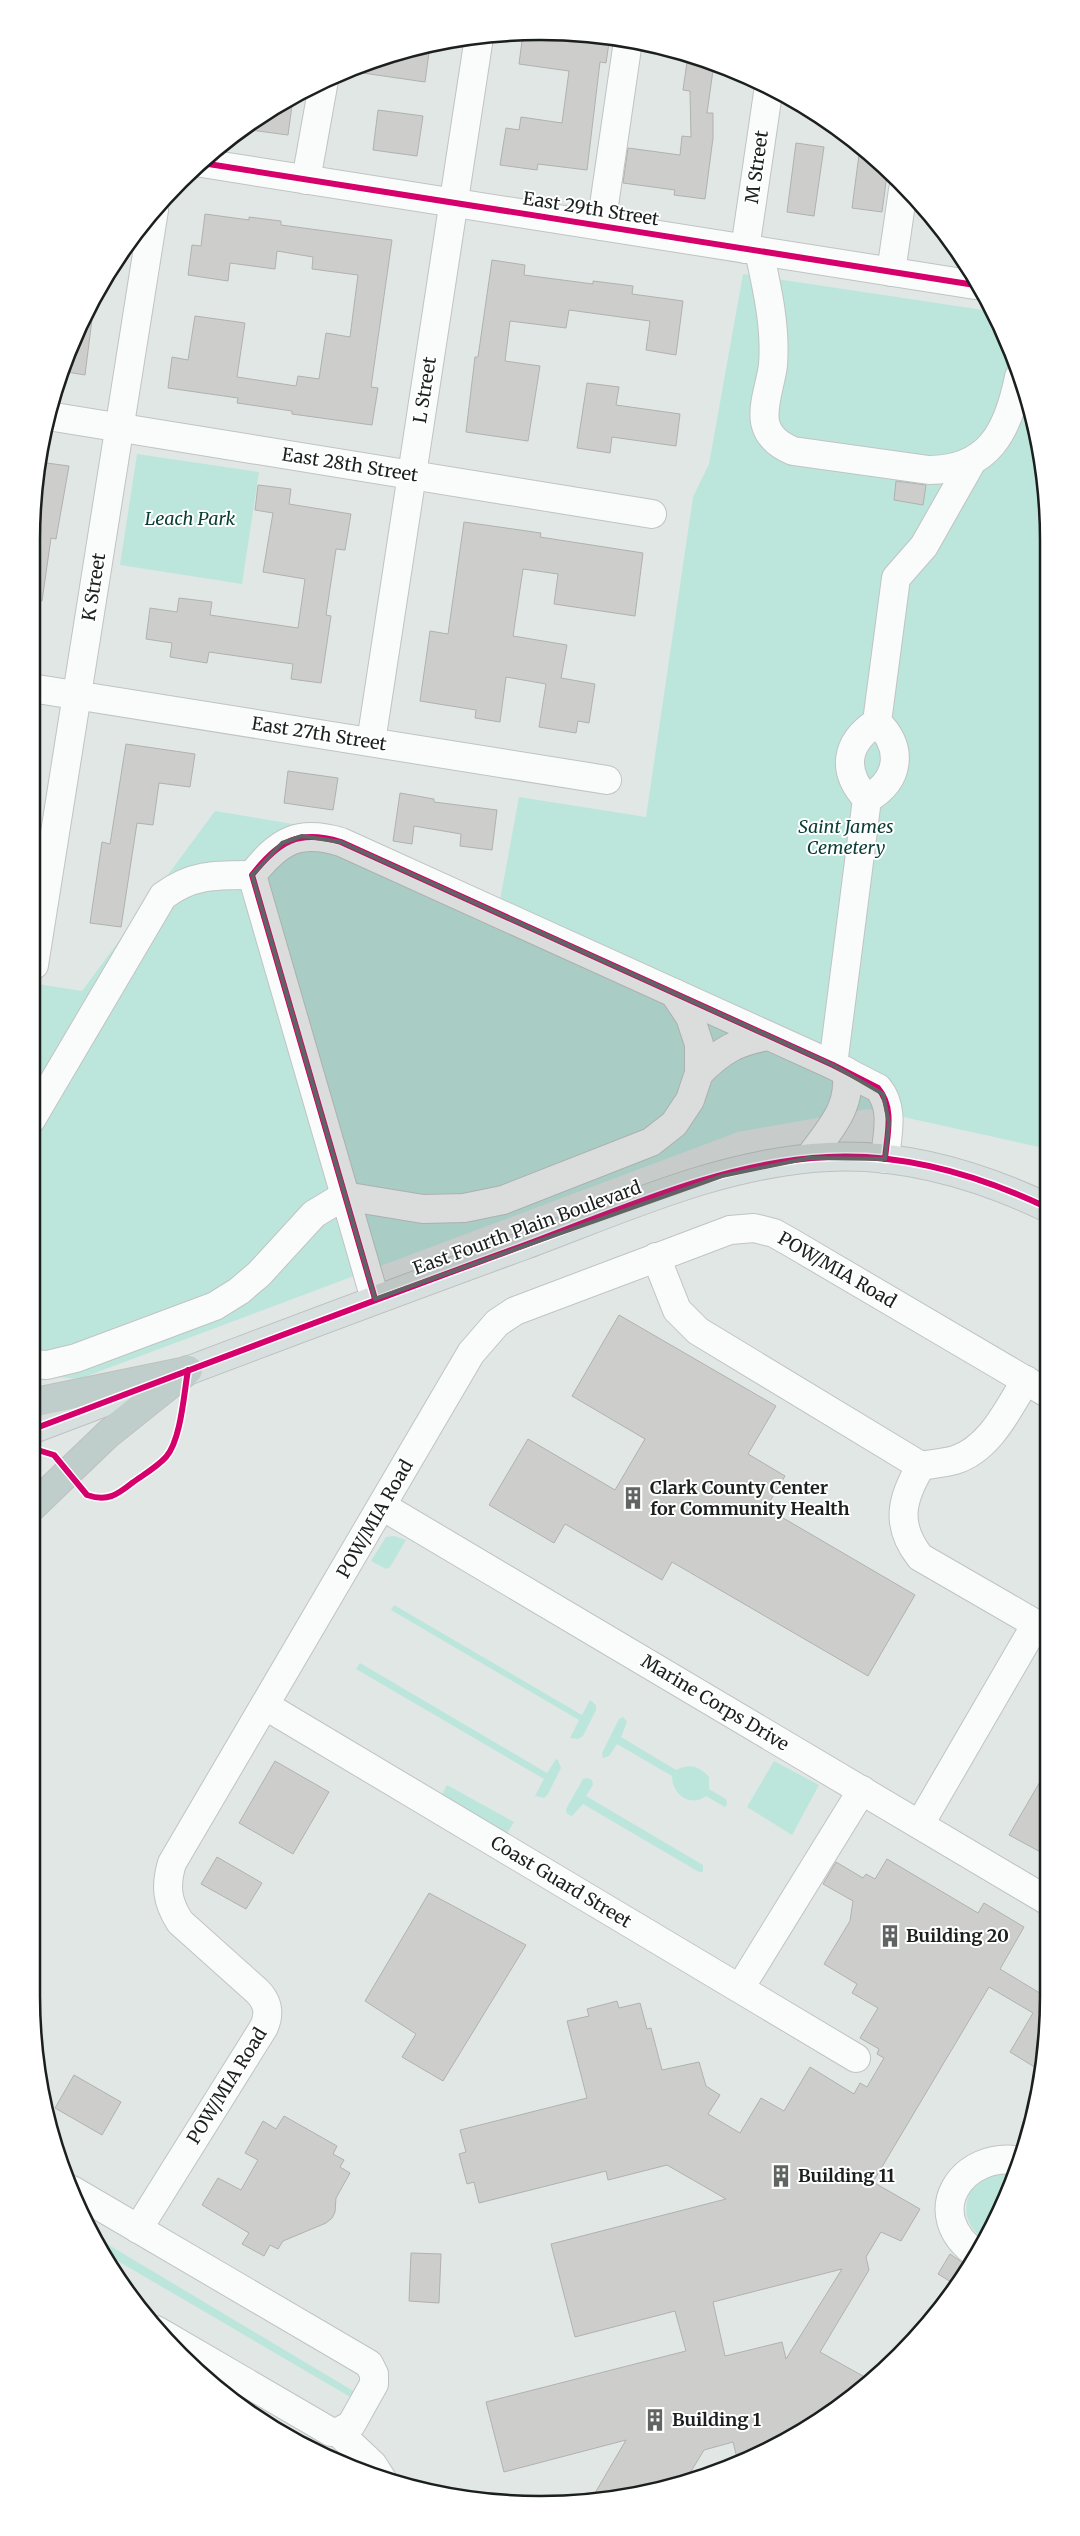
<svg xmlns="http://www.w3.org/2000/svg" width="1080" height="2536" viewBox="0 0 1080 2536" font-family="Merriweather,serif">
<style>
.green{fill:#bce6dc}
.building{fill:#cdcecc;stroke:#b0b1b0;fill-rule:evenodd}
.lines{fill:none;stroke-linecap:round;stroke-linejoin:round}
.minor-casing{stroke:#c0c4c3;stroke-width:30}
.major-casing{stroke:#bec1c0;stroke-width:30}
.highway-casing{stroke:#bec1c0;stroke-width:30}
.minor{stroke:#fafbfb;stroke-width:28}
.major{stroke:#d7e0de;stroke-width:28}
.highway{stroke:#c0cecb;stroke-width:28}
.cycleway-casing{stroke:#fff;stroke-width:9}
.cycleway{stroke:#d6006c;stroke-width:6}
.marked{fill:#606564;fill-opacity:0.2;stroke:#606564;stroke-width:4;stroke-linejoin:round}
.labels{text-anchor:middle;stroke-width:4;stroke-linejoin:round;paint-order:stroke}
.street-label{font-size:18px;fill:#1b1f1e;stroke:#fff}
.park-label{font-size:18px;font-style:italic;fill:#0a3d34;stroke:#fff}
.poi-label{font-size:18px;font-weight:bold;fill:#1b1f1e;stroke:#fff;text-anchor:start}
.rim{fill:none;stroke:#1b1f1e;stroke-width:2.5}
</style>
<rect width="100%" height="100%" fill="#e1e7e5"/>
<!-- green -->
<g class="green">
<path d="M 743,274 L 990,311 L 1010,345 L 1044,473 L 1046,1104 L 1039,1147 L 867,1109 L 738,1132 L 79,1379 L 31,1375 L 31,983 L 82,991 L 215,811 L 359,835 L 500,900 L 519,797 L 646,817 L 693,497 L 709,464 Z"/>
<path d="M 137,454 L 259,472 L 242,584 L 120,565 Z"/>
<path d="M 394,1536 L 406,1540 L 390,1567 L 386,1569 L 371,1561 L 386,1537 Z"/>
<path d="M 394,1605 L 582,1715 L 590,1700 L 596,1705 L 596,1710 L 583,1736 L 578,1739 L 570,1738 L 579,1720 L 391,1610 Z"/>
<path d="M 360,1663 L 547,1773 L 556,1759 L 558,1760 L 561,1768 L 548,1794 L 544,1798 L 535,1796 L 544,1779 L 356,1669 Z"/>
<path d="M 623,1717 L 627,1722 L 621,1737 L 676,1770 C 690,1763 699,1766 709,1777 L 709,1789 L 726,1799 L 727,1804 L 725,1807 L 706,1796 C 690,1808 672,1794 672,1776 L 617,1744 L 609,1756 L 603,1758 L 602,1753 L 619,1719 Z"/>
<path d="M 774,1761 L 819,1785 L 792,1835 L 747,1807 Z"/>
<path d="M 587,1778 L 592,1780 L 593,1785 L 586,1796 L 703,1865 L 703,1872 L 699,1872 L 583,1804 L 572,1816 L 567,1814 L 566,1809 L 583,1779 Z"/>
<path d="M 447,1785 L 514,1822 L 506,1835 L 441,1796 Z"/>
<path d="M 1018,2167 L 985,2241 C 959,2220 963,2201 979,2175 Z"/>
<path d="M 92,2235 L 355,2392 L 352,2398 L 99,2250 Z"/>
</g>
<!-- building -->
<g class="building">
<path d="M 523,33 L 586,42 L 587,35 L 610,36 L 606,63 L 600,62 L 587,170 L 538,164 L 537,170 L 500,165 L 506,128 L 519,130 L 521,117 L 562,123 L 569,71 L 519,64 Z"/>
<path d="M 430,45 L 425,82 L 349,71 L 409,49 Z"/>
<path d="M 688,55 L 714,63 L 707,113 L 713,113 L 713,138 L 705,199 L 674,195 L 675,190 L 623,183 L 628,148 L 680,155 L 682,136 L 691,137 L 690,91 L 683,90 Z"/>
<path d="M 293,98 L 288,135 L 243,129 L 244,128 Z"/>
<path d="M 378,110 L 423,116 L 417,156 L 373,150 Z"/>
<path d="M 796,143 L 824,147 L 814,216 L 787,212 Z"/>
<path d="M 860,147 L 887,174 L 882,212 L 852,208 Z"/>
<path d="M 205,214 L 249,220 L 249,217 L 281,221 L 281,225 L 392,240 L 371,387 L 378,388 L 372,425 L 292,414 L 292,411 L 237,403 L 238,398 L 168,388 L 172,357 L 188,360 L 195,316 L 245,323 L 237,377 L 296,386 L 298,376 L 319,379 L 326,333 L 350,337 L 358,275 L 312,269 L 313,257 L 277,251 L 275,269 L 230,263 L 228,281 L 188,275 L 192,245 L 201,246 Z"/>
<path d="M 492,260 L 525,265 L 524,275 L 593,284 L 593,281 L 633,286 L 632,294 L 683,301 L 676,355 L 646,350 L 650,321 L 569,310 L 566,328 L 510,321 L 505,361 L 540,366 L 528,441 L 466,432 L 475,357 L 478,357 Z"/>
<path d="M 89,309 L 93,311 L 85,375 L 61,371 Z"/>
<path d="M 587,383 L 619,387 L 616,405 L 680,414 L 676,446 L 612,437 L 610,453 L 577,448 Z"/>
<path d="M 39,462 L 69,466 L 56,539 L 51,538 L 42,601 L 31,601 L 31,540 Z"/>
<path d="M 896,481 L 926,485 L 923,505 L 894,500 Z"/>
<path d="M 258,485 L 291,489 L 289,504 L 351,514 L 345,550 L 336,549 L 326,615 L 331,616 L 321,683 L 291,679 L 293,664 L 209,652 L 207,663 L 170,657 L 172,643 L 146,639 L 150,608 L 177,612 L 179,598 L 212,602 L 210,615 L 298,628 L 305,579 L 263,572 L 273,513 L 255,510 Z"/>
<path d="M 464,522 L 541,533 L 540,537 L 643,553 L 635,616 L 554,604 L 558,574 L 523,569 L 513,636 L 567,645 L 561,678 L 595,684 L 589,723 L 578,721 L 576,733 L 539,727 L 546,684 L 506,677 L 500,722 L 475,718 L 476,710 L 420,701 L 430,631 L 448,634 Z"/>
<path d="M 126,744 L 195,754 L 190,787 L 159,783 L 153,825 L 137,823 L 121,927 L 90,923 L 102,842 L 110,844 Z"/>
<path d="M 288,771 L 338,778 L 333,810 L 284,803 Z"/>
<path d="M 400,793 L 434,799 L 434,802 L 497,810 L 492,850 L 460,846 L 461,834 L 414,826 L 412,844 L 393,841 Z"/>
<path d="M 619,1315 L 776,1406 L 748,1454 L 785,1476 L 766,1508 L 915,1595 L 868,1676 L 672,1562 L 662,1580 L 565,1524 L 554,1543 L 489,1505 L 528,1439 L 615,1490 L 645,1439 L 572,1396 Z"/>
<path d="M 275,1761 L 329,1792 L 293,1854 L 239,1823 Z"/>
<path d="M 1048,1768 L 1048,1856 L 1009,1835 Z"/>
<path d="M 217,1857 L 262,1883 L 246,1909 L 201,1884 Z"/>
<path d="M 887,1859 L 978,1913 L 984,1903 L 1024,1927 L 1000,1969 L 1043,1995 L 1049,1986 L 1049,1996 L 1041,2071 L 1010,2052 L 1033,2013 L 989,1987 L 873,2182 L 920,2209 L 901,2241 L 881,2232 L 866,2257 L 869,2270 L 820,2352 L 870,2380 L 850,2399 L 794,2437 L 738,2462 L 733,2442 L 704,2450 L 684,2483 L 639,2495 L 591,2500 L 626,2440 L 504,2472 L 486,2402 L 686,2351 L 675,2311 L 575,2337 L 551,2244 L 726,2199 L 667,2165 L 608,2180 L 606,2171 L 479,2203 L 474,2182 L 467,2184 L 459,2154 L 466,2152 L 460,2130 L 587,2098 L 567,2021 L 589,2016 L 587,2009 L 617,2001 L 619,2008 L 640,2003 L 647,2029 L 651,2028 L 662,2070 L 699,2062 L 706,2086 L 720,2095 L 708,2114 L 740,2133 L 761,2098 L 784,2111 L 810,2067 L 854,2094 L 860,2083 L 867,2087 L 884,2058 L 877,2054 L 879,2049 L 860,2038 L 878,2008 L 852,1993 L 857,1984 L 824,1964 L 850,1921 L 853,1901 L 823,1884 L 836,1862 L 863,1878 L 866,1874 L 875,1879 ZM 842,2269 L 786,2359 L 782,2342 L 725,2356 L 713,2302 Z"/>
<path d="M 429,1893 L 526,1945 L 443,2081 L 402,2057 L 416,2034 L 365,2001 Z"/>
<path d="M 74,2075 L 121,2102 L 102,2135 L 55,2108 Z"/>
<path d="M 284,2116 L 337,2146 L 333,2154 L 344,2160 L 340,2167 L 350,2173 L 336,2198 L 335,2212 L 332,2218 L 326,2223 L 283,2241 L 278,2249 L 270,2245 L 264,2256 L 242,2244 L 249,2233 L 202,2205 L 218,2178 L 241,2190 L 258,2160 L 245,2153 L 263,2121 L 276,2129 Z"/>
<path d="M 411,2253 L 441,2254 L 439,2303 L 409,2301 Z"/>
<path d="M 950,2254 L 969,2267 L 956,2285 L 938,2274 Z"/>
</g>
<g class="lines">
<defs>
<g id="minor">
<path d="M 202,163 L 975,285"/>
<path d="M 306,180 L 324,80"/>
<path d="M 601,226 L 628,41"/>
<path d="M 745,249 L 769,86"/>
<path d="M 759,251 C 767,288 776,326 773,365 C 771,383 762,404 765,422 C 768,437 779,445 793,451 L 929,470 C 989,470 1008,431 1019,377"/>
<path d="M 891,272 L 903,190"/>
<path d="M 48,416 L 652,514"/>
<path d="M 31,688 L 607,780"/>
<path d="M 371,742 L 479,37"/>
<path d="M 867,799 C 900,780 904,748 877,722"/>
<path d="M 31,964 L 34,965 L 154,210"/>
<path d="M 833,1065 L 867,799 C 841,771 845,743 877,722 L 896,578 L 924,546 L 971,463"/>
<path d="M 699,1073 C 722,1050 736,1042 768,1036"/>
<path d="M 31,1120 L 163,896 C 192,874 217,875 252,875"/>
<path d="M 809,1158 C 828,1131 853,1107 846,1071"/>
<path d="M 656,1257 L 677,1310 L 698,1331 L 921,1466 C 901,1499 895,1525 920,1557 L 1036,1624 L 920,1824"/>
<path d="M 375,1299 L 252,875 C 279,841 298,829 341,842 L 833,1065 L 878,1088 C 895,1108 887,1135 885,1159"/>
<path d="M 31,1364 L 47,1365 L 76,1358 L 215,1306 L 239,1291 L 259,1274 L 314,1214 L 344,1196 L 423,1209 L 464,1208 L 503,1200 L 651,1142 L 674,1124 L 690,1100 L 699,1073 L 699,1044 L 690,1017 L 674,993"/>
<path d="M 921,1466 C 932,1464 944,1463 955,1460 C 990,1449 1008,1409 1026,1380"/>
<path d="M 382,1506 L 1048,1901"/>
<path d="M 266,1706 L 856,2058"/>
<path d="M 740,1988 L 862,1790"/>
<path d="M 72,2190 L 369,2364 L 374,2374 L 374,2384 L 351,2425 L 338,2432 L 331,2432 L 156,2330"/>
<path d="M 138,2229 L 264,2027 C 270,2013 268,2002 257,1991 L 180,1922 C 167,1902 165,1886 172,1863 L 471,1353 L 497,1323 L 515,1311 L 730,1230 L 754,1228 L 774,1233 L 790,1242 L 1047,1393"/>
<path d="M 978,2255 C 918,2214 963,2149 1021,2161"/>
<path d="M 338,2432 L 373,2465 L 382,2479"/>
</g>
<path id="major" d="M 31,1430 C 195,1368 360,1305 525,1245 C 622,1209 723,1162 828,1157 C 904,1153 978,1175 1046,1207"/>
<g id="highway">
<path d="M 31,1403 L 182,1372"/>
<path d="M 31,1508 L 108,1434 L 188,1370"/>
</g>
</defs>
<!-- minor casing -->
<use href="#minor" class="minor-casing"/>
<!-- major casing -->
<use href="#major" class="major-casing"/>
<!-- highway casing -->
<use href="#highway" class="highway-casing"/>
<!-- minor -->
<use href="#minor" class="minor"/>
<!-- major -->
<use href="#major" class="major"/>
<!-- highway -->
<use href="#highway" class="highway"/>
<defs>
<g id="cycleway">
<path d="M 202,163 L 975,285"/>
<path d="M 375,1299 L 252,875 C 279,841 298,829 341,842 L 833,1065 L 878,1088 C 895,1108 887,1135 885,1159"/>
<path d="M 31,1430 C 195,1368 360,1305 525,1245 C 622,1209 723,1162 828,1157 C 904,1153 978,1175 1046,1207"/>
<path d="M 31,1448 L 54,1455 L 87,1495 C 107,1502 117,1495 132,1483 C 143,1475 157,1467 166,1457 C 181,1440 184,1393 188,1370"/>
</g>
</defs>
<!-- cycleway casing -->
<use href="#cycleway" class="cycleway-casing"/>
<!-- cycleway -->
<use href="#cycleway" class="cycleway"/>
</g>
<!-- marked area -->
<path class="marked" d="M 302,836 L 341,842 L 833,1065 L 883,1094 L 889,1123 L 885,1159 L 809,1158 L 722,1176 L 375,1299 L 252,875 L 282,843 Z"/>
<!-- icons -->
<defs>
<symbol id="building-bare" viewBox="-9 -9 18 18"><path d="M-4-6H4V6H1V3H-1V6H-4ZM-2.5-4.3h1.7v1.8h-1.7ZM.8-4.3h1.7v1.8H.8ZM-2.5-1h1.7V.8h-1.7ZM.8-1h1.7V.8H.8Z" fill="#606564" stroke="#fff" stroke-width="2.5" paint-order="stroke"/></symbol>
</defs>
<g fill-rule="evenodd">
<use href="#building-bare" x="617" y="1482" width="32" height="32"/>
<use href="#building-bare" x="874" y="1920" width="32" height="32"/>
<use href="#building-bare" x="765" y="2160" width="32" height="32"/>
<use href="#building-bare" x="639" y="2404" width="32" height="32"/>
</g>
<g class="labels">
<!-- street labels -->
<g class="street-label">
<text transform="translate(757 167) rotate(-82)" y="6">M Street</text>
<text transform="translate(591 209) rotate(9)" y="6">East 29th Street</text>
<text transform="translate(425 390) rotate(-81)" y="6">L Street</text>
<text transform="translate(350 465) rotate(9)" y="6">East 28th Street</text>
<text transform="translate(94 587) rotate(-81)" y="6">K Street</text>
<text transform="translate(319 734) rotate(9)" y="6">East 27th Street</text>
<text transform="translate(527 1228) rotate(-20)" y="6">East Fourth Plain Boulevard</text>
<text transform="translate(837 1270) rotate(30)" y="6">POW/MIA Road</text>
<text transform="translate(375 1519) rotate(-60)" y="6">POW/MIA Road</text>
<text transform="translate(715 1703) rotate(31)" y="6">Marine Corps Drive</text>
<text transform="translate(561 1882) rotate(31)" y="6">Coast Guard Street</text>
<text transform="translate(227 2086) rotate(-58)" y="6">POW/MIA Road</text>
</g>
<!-- park labels -->
<g class="park-label">
<text x="190" y="525">Leach Park</text>
<text x="846" y="833">Saint James<tspan x="846" dy="21">Cemetery</tspan></text>
</g>
<!-- poi labels -->
<g class="poi-label">
<text x="650" y="1494">Clark County Center<tspan x="650" dy="21">for Community Health</tspan></text>
<text x="906" y="1942">Building 20</text>
<text x="798" y="2182">Building 11</text>
<text x="672" y="2426">Building 1</text>
</g>
</g>
<!-- crop -->
<path d="M0 0H1080V2536H0ZM540 40H540A500 500 0 0 1 1040 540V1996A500 500 0 0 1 540 2496H540A500 500 0 0 1 40 1996V540A500 500 0 0 1 540 40Z" fill="#fff" fill-rule="evenodd"/>
<path class="rim" d="M540 40H540A500 500 0 0 1 1040 540V1996A500 500 0 0 1 540 2496H540A500 500 0 0 1 40 1996V540A500 500 0 0 1 540 40Z"/>
</svg>
